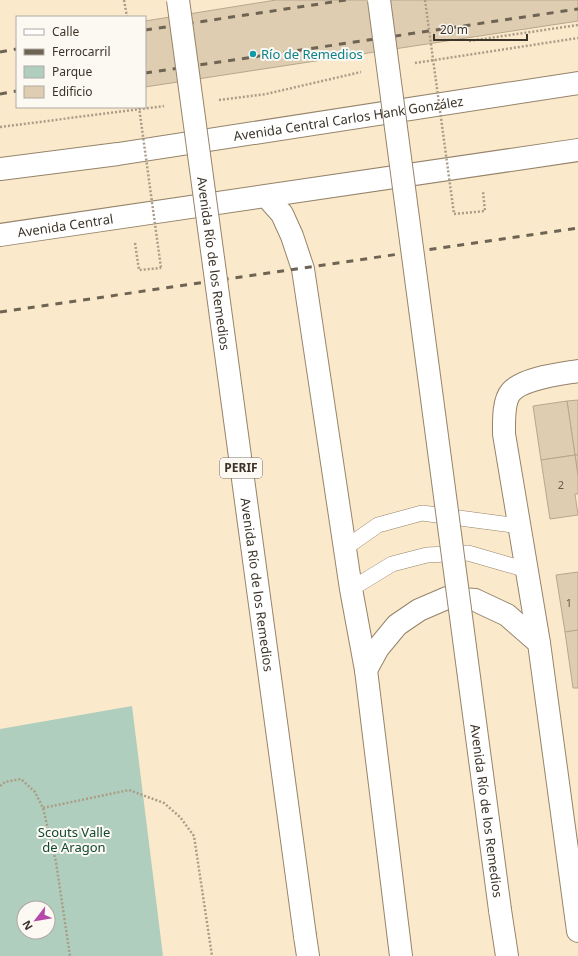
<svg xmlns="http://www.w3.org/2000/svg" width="578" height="956" viewBox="0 0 578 956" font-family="'Noto Sans',sans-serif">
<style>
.green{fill:#b0cebd;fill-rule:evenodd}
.building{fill:#dfcdb1;stroke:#b9a78c}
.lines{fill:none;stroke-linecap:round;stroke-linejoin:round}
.service-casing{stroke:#95846a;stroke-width:16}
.tertiary-casing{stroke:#95846a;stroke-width:24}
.secondary-casing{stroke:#95846a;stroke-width:24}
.trunk-casing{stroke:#95846a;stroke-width:24}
.motorway-casing{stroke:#95846a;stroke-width:24}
.path{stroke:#aa9d87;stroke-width:2.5;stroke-dasharray:2 2;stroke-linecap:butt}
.service{stroke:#fff;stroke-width:15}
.tertiary{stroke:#fff;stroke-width:22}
.secondary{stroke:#fff;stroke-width:22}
.trunk{stroke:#fff;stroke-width:22}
.motorway{stroke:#fff;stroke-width:22}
.rail{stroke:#6e6454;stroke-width:3;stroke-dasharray:7 7;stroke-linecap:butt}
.trunk-bridge-casing{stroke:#95846a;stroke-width:24;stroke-linecap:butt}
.path-bridge{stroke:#aa9d87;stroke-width:2.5;stroke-dasharray:2 2;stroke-linecap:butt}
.trunk-bridge{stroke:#fff;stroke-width:22}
.culture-dot{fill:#0f9aa8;stroke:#fcf8f2;stroke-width:1.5}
.labels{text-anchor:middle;stroke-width:4;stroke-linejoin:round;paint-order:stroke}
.number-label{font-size:11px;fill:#645a4b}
.shield{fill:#fcf8f2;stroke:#756f65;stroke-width:1}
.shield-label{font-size:12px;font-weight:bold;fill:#3b3429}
.culture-label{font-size:13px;fill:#0d838f;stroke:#fcf8f2;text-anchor:start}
.street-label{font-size:13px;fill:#3b3429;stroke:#fcf8f2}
.park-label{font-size:13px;fill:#104a32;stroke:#fcf8f2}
</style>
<rect width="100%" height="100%" fill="#fbe9cc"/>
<!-- green -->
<path class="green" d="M 132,706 L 163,956 L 0,956 L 0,729 ZM 24,908 L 48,908 L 48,932 L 24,932 Z"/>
<!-- building -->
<g class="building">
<path d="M 276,0 L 578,0 L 578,21 L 145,87 L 145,21 Z"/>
<path d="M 578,400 L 578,455 L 575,455 L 567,401 Z"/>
<path d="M 567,401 L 575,455 L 541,460 L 533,406 Z"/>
<path d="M 575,455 L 578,455 L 578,476 Z"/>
<path d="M 575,455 L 578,476 L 578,494 L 575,494 L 578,515 L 550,519 L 541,460 Z"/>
<path d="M 578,572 L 578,630 L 565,632 L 556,575 Z"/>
<path d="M 578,630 L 578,688 L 573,688 L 565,632 Z"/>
</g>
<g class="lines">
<defs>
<g id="service">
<path d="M 345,548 L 378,525 L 422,513 L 519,526"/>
<path d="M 351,589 L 392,564 L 427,555 L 468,553 L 527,570"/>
</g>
<path id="tertiary" d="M 539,643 L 504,434 C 504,423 503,401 511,392 C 523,378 560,374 578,371"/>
<g id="secondary">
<path id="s1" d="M 0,235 L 578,150"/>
</g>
<g id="trunk">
<path d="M 266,196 L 282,214 L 292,236 L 303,269 L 351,589 L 366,670 L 401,956"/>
<path d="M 366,670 L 378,648 L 397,625 L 419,610 L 447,598 L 475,600 L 507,615 L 539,643 L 578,931"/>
<path d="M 500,910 L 507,956"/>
<path d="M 305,936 L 308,956"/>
</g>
<g id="motorway">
<path id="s2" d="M 0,169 L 118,154 L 578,83"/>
</g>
</defs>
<!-- service casing -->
<use href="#service" class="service-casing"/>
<!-- tertiary casing -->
<use href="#tertiary" class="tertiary-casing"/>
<!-- secondary casing -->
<use href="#secondary" class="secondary-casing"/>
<!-- trunk casing -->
<use href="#trunk" class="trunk-casing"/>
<!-- motorway casing -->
<use href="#motorway" class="motorway-casing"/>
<!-- path -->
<g class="path">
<path d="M 124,0 L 127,17"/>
<path d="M 469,41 L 578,25"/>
<path d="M 415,63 L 578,38"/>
<path d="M 219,100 L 266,94 L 361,72"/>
<path d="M 0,127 L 164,106"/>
<path d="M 454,214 L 485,211 L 483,192"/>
<path d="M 135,243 L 139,270 L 161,268"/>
<path d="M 0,786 L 5,782 L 21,779 L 35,792 L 43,808 L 56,862 L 70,956"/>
<path d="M 43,808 L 129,790 L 164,803 L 180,817 L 194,836 L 212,956"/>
</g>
<!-- service -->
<use href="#service" class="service"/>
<!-- tertiary -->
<use href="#tertiary" class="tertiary"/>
<!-- secondary -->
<use href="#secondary" class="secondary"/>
<!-- trunk -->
<use href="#trunk" class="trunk"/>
<!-- motorway -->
<use href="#motorway" class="motorway"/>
<!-- rail -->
<g class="rail">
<path d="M 145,30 L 346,0"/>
<path d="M 0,52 L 17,49"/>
<path d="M 145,73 L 578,9"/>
<path d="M 0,94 L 17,91"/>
<path d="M 0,312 L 578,228"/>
</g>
<defs>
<g id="trunk-bridge">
<path id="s3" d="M 178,0 L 305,936"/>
<path id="s4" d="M 379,0 L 500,910"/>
</g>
</defs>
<!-- trunk-bridge casing -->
<use href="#trunk-bridge" class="trunk-bridge-casing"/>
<!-- path-bridge -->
<g class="path-bridge">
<path d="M 425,0 L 454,214"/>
<path d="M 139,107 L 161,268"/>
</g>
<!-- trunk-bridge -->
<use href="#trunk-bridge" class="trunk-bridge"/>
</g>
<!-- markers -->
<circle class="culture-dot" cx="253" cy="54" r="4"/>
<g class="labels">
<!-- number labels -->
<g class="number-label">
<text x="561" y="489">2</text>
<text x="569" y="607">1</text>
</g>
<!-- shield labels -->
<rect class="shield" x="220" y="458" width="42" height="20" rx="3"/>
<g class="shield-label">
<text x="241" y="472">PERIF</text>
</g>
<!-- culture labels -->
<g class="culture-label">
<text x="261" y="59">Río de Remedios</text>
</g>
<!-- street labels -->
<g class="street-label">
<text dy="5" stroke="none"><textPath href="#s2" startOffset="352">Avenida Central Carlos Hank González</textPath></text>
<text dy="5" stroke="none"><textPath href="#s1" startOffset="66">Avenida Central</textPath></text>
<text dy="5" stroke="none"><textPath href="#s3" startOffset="266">Avenida Río de los Remedios</textPath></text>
<text dy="5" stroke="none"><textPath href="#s3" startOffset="590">Avenida Río de los Remedios</textPath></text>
<text dy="5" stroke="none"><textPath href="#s4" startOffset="818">Avenida Río de los Remedios</textPath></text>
</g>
<!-- park labels -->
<g class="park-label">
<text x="74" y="837">Scouts Valle<tspan x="74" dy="15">de Aragon</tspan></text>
</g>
</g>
<!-- legend -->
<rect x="16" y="16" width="130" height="92" fill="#fcf8f2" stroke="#afaaa2"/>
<rect x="24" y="29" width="20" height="6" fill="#ffffff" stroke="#afaaa2"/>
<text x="52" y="36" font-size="12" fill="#3b3429">Calle</text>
<rect x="24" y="49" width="20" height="6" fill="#6e6454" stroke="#afaaa2"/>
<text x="52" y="56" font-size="12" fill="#3b3429">Ferrocarril</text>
<rect x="24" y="66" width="20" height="12" fill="#b0cebd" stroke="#afaaa2"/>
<text x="52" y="76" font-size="12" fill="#3b3429">Parque</text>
<rect x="24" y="86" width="20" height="12" fill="#dfcdb1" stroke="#afaaa2"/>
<text x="52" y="96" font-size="12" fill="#3b3429">Edificio</text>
<!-- north arrow -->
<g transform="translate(36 920) rotate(239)"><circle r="19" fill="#fcf8f2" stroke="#afaaa2"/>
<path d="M0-3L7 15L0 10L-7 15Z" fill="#b549a9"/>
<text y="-6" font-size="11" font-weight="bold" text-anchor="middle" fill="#3b3429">N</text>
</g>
<!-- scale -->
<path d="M434 34v6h93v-6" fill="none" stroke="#3b3429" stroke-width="2"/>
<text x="440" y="34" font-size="12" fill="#3b3429" stroke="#fcf8f2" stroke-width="3" paint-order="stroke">20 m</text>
</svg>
